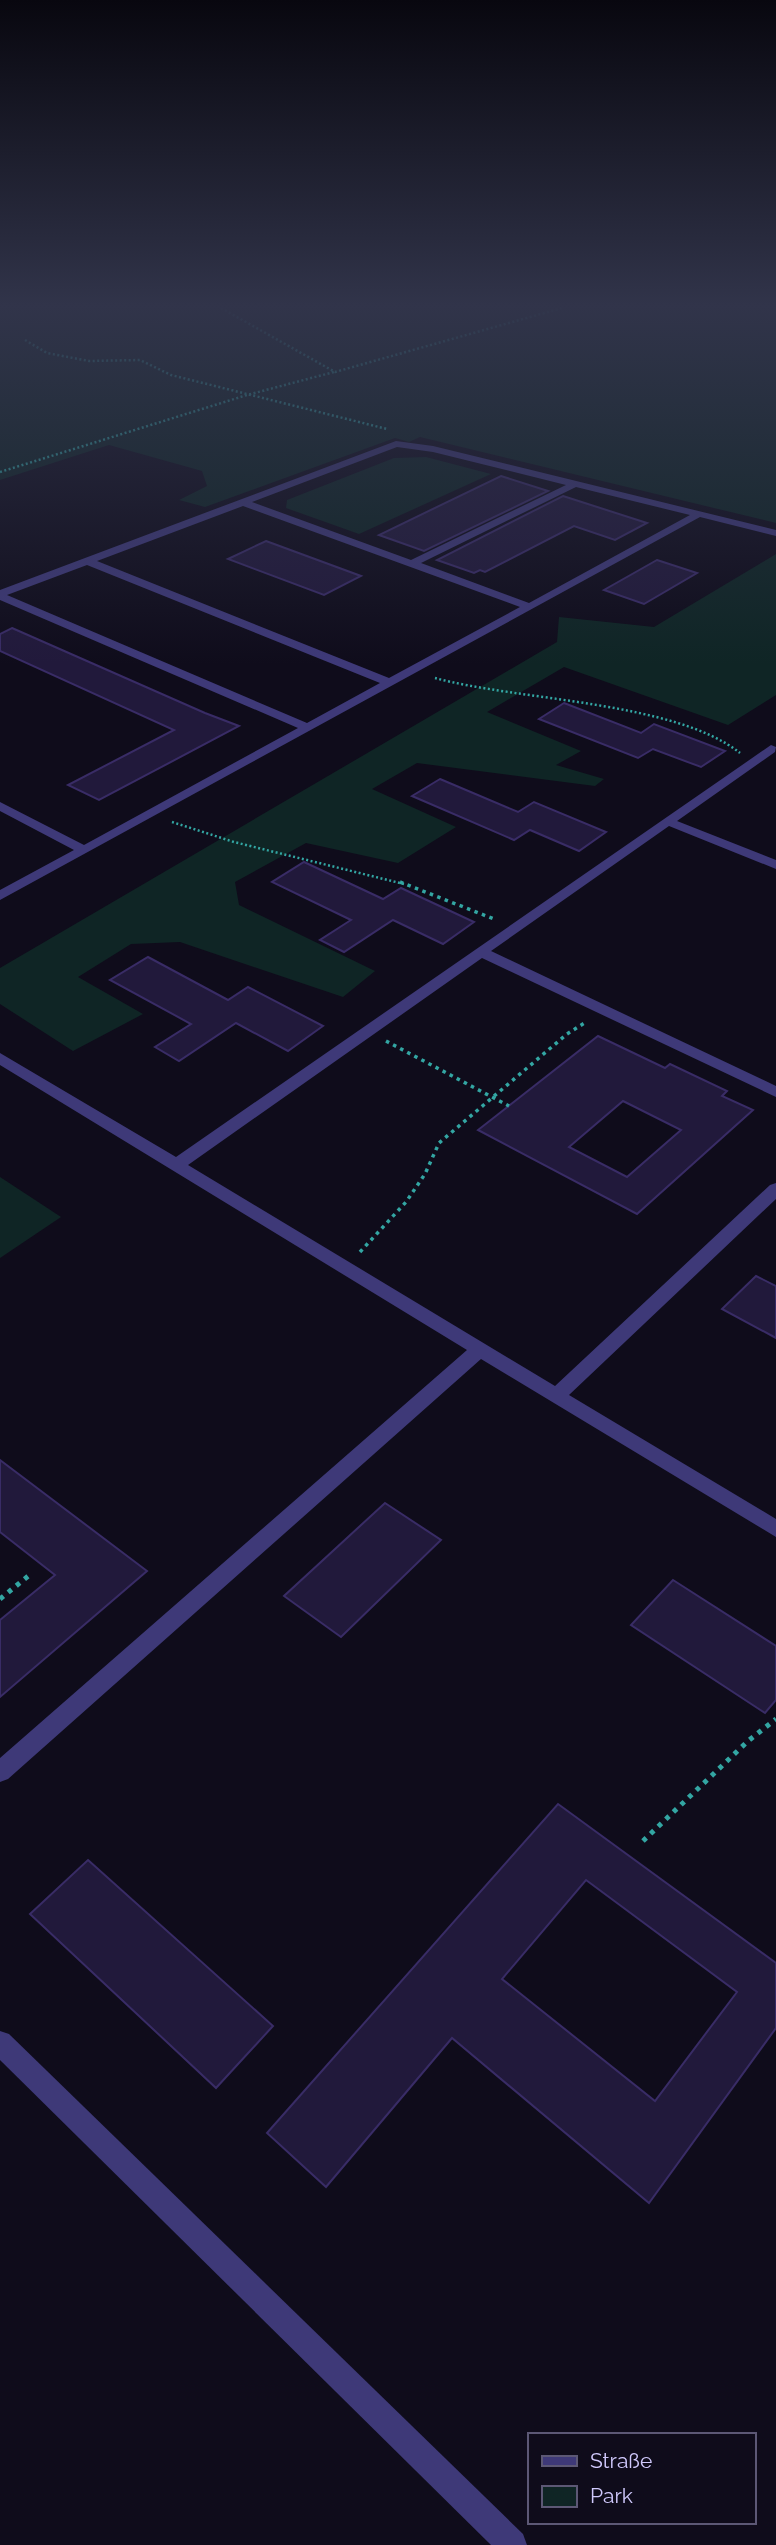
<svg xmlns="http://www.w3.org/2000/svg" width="776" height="2545" viewBox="0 0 776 2545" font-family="Raleway,sans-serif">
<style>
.green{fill:#0f2525}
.building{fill:#21193b;stroke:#392c66;stroke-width:2;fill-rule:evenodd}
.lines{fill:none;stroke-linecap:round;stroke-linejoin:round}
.path-far2{stroke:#33a6a3;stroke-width:2.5;stroke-dasharray:2 2.5;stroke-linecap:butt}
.path-far1{stroke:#33a6a3;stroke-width:3.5;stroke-dasharray:3.5 4.5;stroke-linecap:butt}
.path{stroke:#33a6a3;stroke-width:5;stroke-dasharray:4.5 6;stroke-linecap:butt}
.minor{fill:#3e3978;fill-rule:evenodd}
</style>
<rect width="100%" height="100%" fill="#0f0c1b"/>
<!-- green -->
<g class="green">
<path d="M 0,308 L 776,308 L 776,523 L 420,437 L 409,442 L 395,438 L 205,507 L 179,500 L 207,486 L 202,471 L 109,445 L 0,480 Z"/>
<path d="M 426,457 L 491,474 L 359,534 L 286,508 L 287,500 L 394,458 Z"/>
<path d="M 776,554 L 776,695 L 728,725 L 564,667 L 487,712 L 581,751 L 556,765 L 604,779 L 595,786 L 417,763 L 372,789 L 456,827 L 398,863 L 306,843 L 235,882 L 239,905 L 375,971 L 343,997 L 180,942 L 131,944 L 78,977 L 143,1014 L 73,1051 L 0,1004 L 0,968 L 557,642 L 559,617 L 654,627 Z"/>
<path d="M 0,1177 L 61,1217 L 0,1258 Z"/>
</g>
<!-- building -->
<g class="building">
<path d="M 501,476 L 548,491 L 424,551 L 379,535 Z"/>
<path d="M 563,496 L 647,523 L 615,540 L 574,526 L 485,572 L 480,570 L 474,573 L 437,560 Z"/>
<path d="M 266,541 L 361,576 L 324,595 L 228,559 Z"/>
<path d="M 657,560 L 697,573 L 644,604 L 604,590 Z"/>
<path d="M 12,628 L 205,713 L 239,726 L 99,800 L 68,785 L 174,730 L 0,651 L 0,634 Z"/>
<path d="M 564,703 L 641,733 L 654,724 L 725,751 L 701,767 L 653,749 L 638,758 L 539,719 Z"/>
<path d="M 440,779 L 518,812 L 534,802 L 606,832 L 579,851 L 530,830 L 514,840 L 412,796 Z"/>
<path d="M 304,862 L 383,899 L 401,888 L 474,922 L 443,944 L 393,920 L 344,952 L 320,940 L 351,920 L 272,882 Z"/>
<path d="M 148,957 L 228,1000 L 248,987 L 323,1026 L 288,1051 L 236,1023 L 179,1061 L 155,1047 L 191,1024 L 110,980 Z"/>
<path d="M 598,1036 L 665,1068 L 670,1064 L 727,1091 L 722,1096 L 753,1110 L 637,1214 L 478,1130 ZM 623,1101 L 681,1130 L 627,1177 L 569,1147 Z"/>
<path d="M 756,1276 L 776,1286 L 776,1338 L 722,1309 Z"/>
<path d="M 0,1460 L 147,1571 L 0,1697 L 0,1620 L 55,1575 L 0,1532 Z"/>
<path d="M 385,1503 L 441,1540 L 341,1637 L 284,1596 Z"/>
<path d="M 673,1580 L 776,1646 L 776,1700 L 765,1713 L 631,1625 Z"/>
<path d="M 558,1804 L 776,1963 L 776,2028 L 649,2203 L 452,2038 L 326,2187 L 267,2133 ZM 586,1880 L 737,1992 L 655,2101 L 502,1979 Z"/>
<path d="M 88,1860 L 273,2026 L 216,2088 L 30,1914 Z"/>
</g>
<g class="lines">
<!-- path-far2 -->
<g class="path-far2">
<path d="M 221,308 L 335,372 L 562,308"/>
<path d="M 25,340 L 47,353 L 89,361 L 140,360 L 171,375 L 387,429"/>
<path d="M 0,472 L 247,395 L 334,372"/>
<path d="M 435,678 C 520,701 674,701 740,753"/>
<path d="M 172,822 L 234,842 L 404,884"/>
</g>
<!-- path-far1 -->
<g class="path-far1">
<path d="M 400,882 L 494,919"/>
<path d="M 386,1041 L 509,1106"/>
<path d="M 360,1252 L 406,1202 L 425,1174 L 439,1143 L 567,1034 L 586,1022"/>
</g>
<!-- path -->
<g class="path">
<path d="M 0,1599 L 32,1573"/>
<path d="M 643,1841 L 748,1741 L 776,1719"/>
</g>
<!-- minor -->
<g class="minor">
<path d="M 396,441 L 433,446 L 776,530 L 776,536 L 700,517 L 0,900 L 0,890 L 74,850 L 0,811 L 0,802 L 84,845 L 298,728 L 0,600 L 0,590 ZM 397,447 L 433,452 L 566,485 L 411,560 L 252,502 ZM 576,487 L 690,515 L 529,603 L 421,563 ZM 243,506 L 520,607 L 389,678 L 97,561 ZM 87,565 L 380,683 L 307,723 L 7,595 Z"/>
<path d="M 771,745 L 776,747 L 775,752 L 677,821 L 776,860 L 776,869 L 669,826 L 491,951 L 776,1086 L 776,1097 L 482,958 L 188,1165 L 555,1386 L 770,1185 L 776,1183 L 776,1199 L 569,1395 L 776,1519 L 776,1537 L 481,1359 L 8,1779 L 0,1782 L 0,1758 L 467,1350 L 0,1065 L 0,1053 L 176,1157 Z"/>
<path d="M 0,2031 L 9,2034 L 523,2534 L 527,2545 L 491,2545 L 0,2060 Z"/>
</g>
</g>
<!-- sky -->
<linearGradient id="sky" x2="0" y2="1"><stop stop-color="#08070f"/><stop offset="0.46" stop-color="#31344a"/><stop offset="1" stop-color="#31344a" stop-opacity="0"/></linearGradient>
<rect width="776" height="664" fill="url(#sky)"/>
<!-- legend -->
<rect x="528" y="2433" width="228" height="91" fill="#0f0c1b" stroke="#5c5875" stroke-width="2"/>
<rect x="542" y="2456" width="35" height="10" fill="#3e3978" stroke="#5c5875" stroke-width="2"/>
<text x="590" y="2468" font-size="21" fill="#d0c9fc">Straße</text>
<rect x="542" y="2486" width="35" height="21" fill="#0f2525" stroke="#5c5875" stroke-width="2"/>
<text x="590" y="2503" font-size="21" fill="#d0c9fc">Park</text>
</svg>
